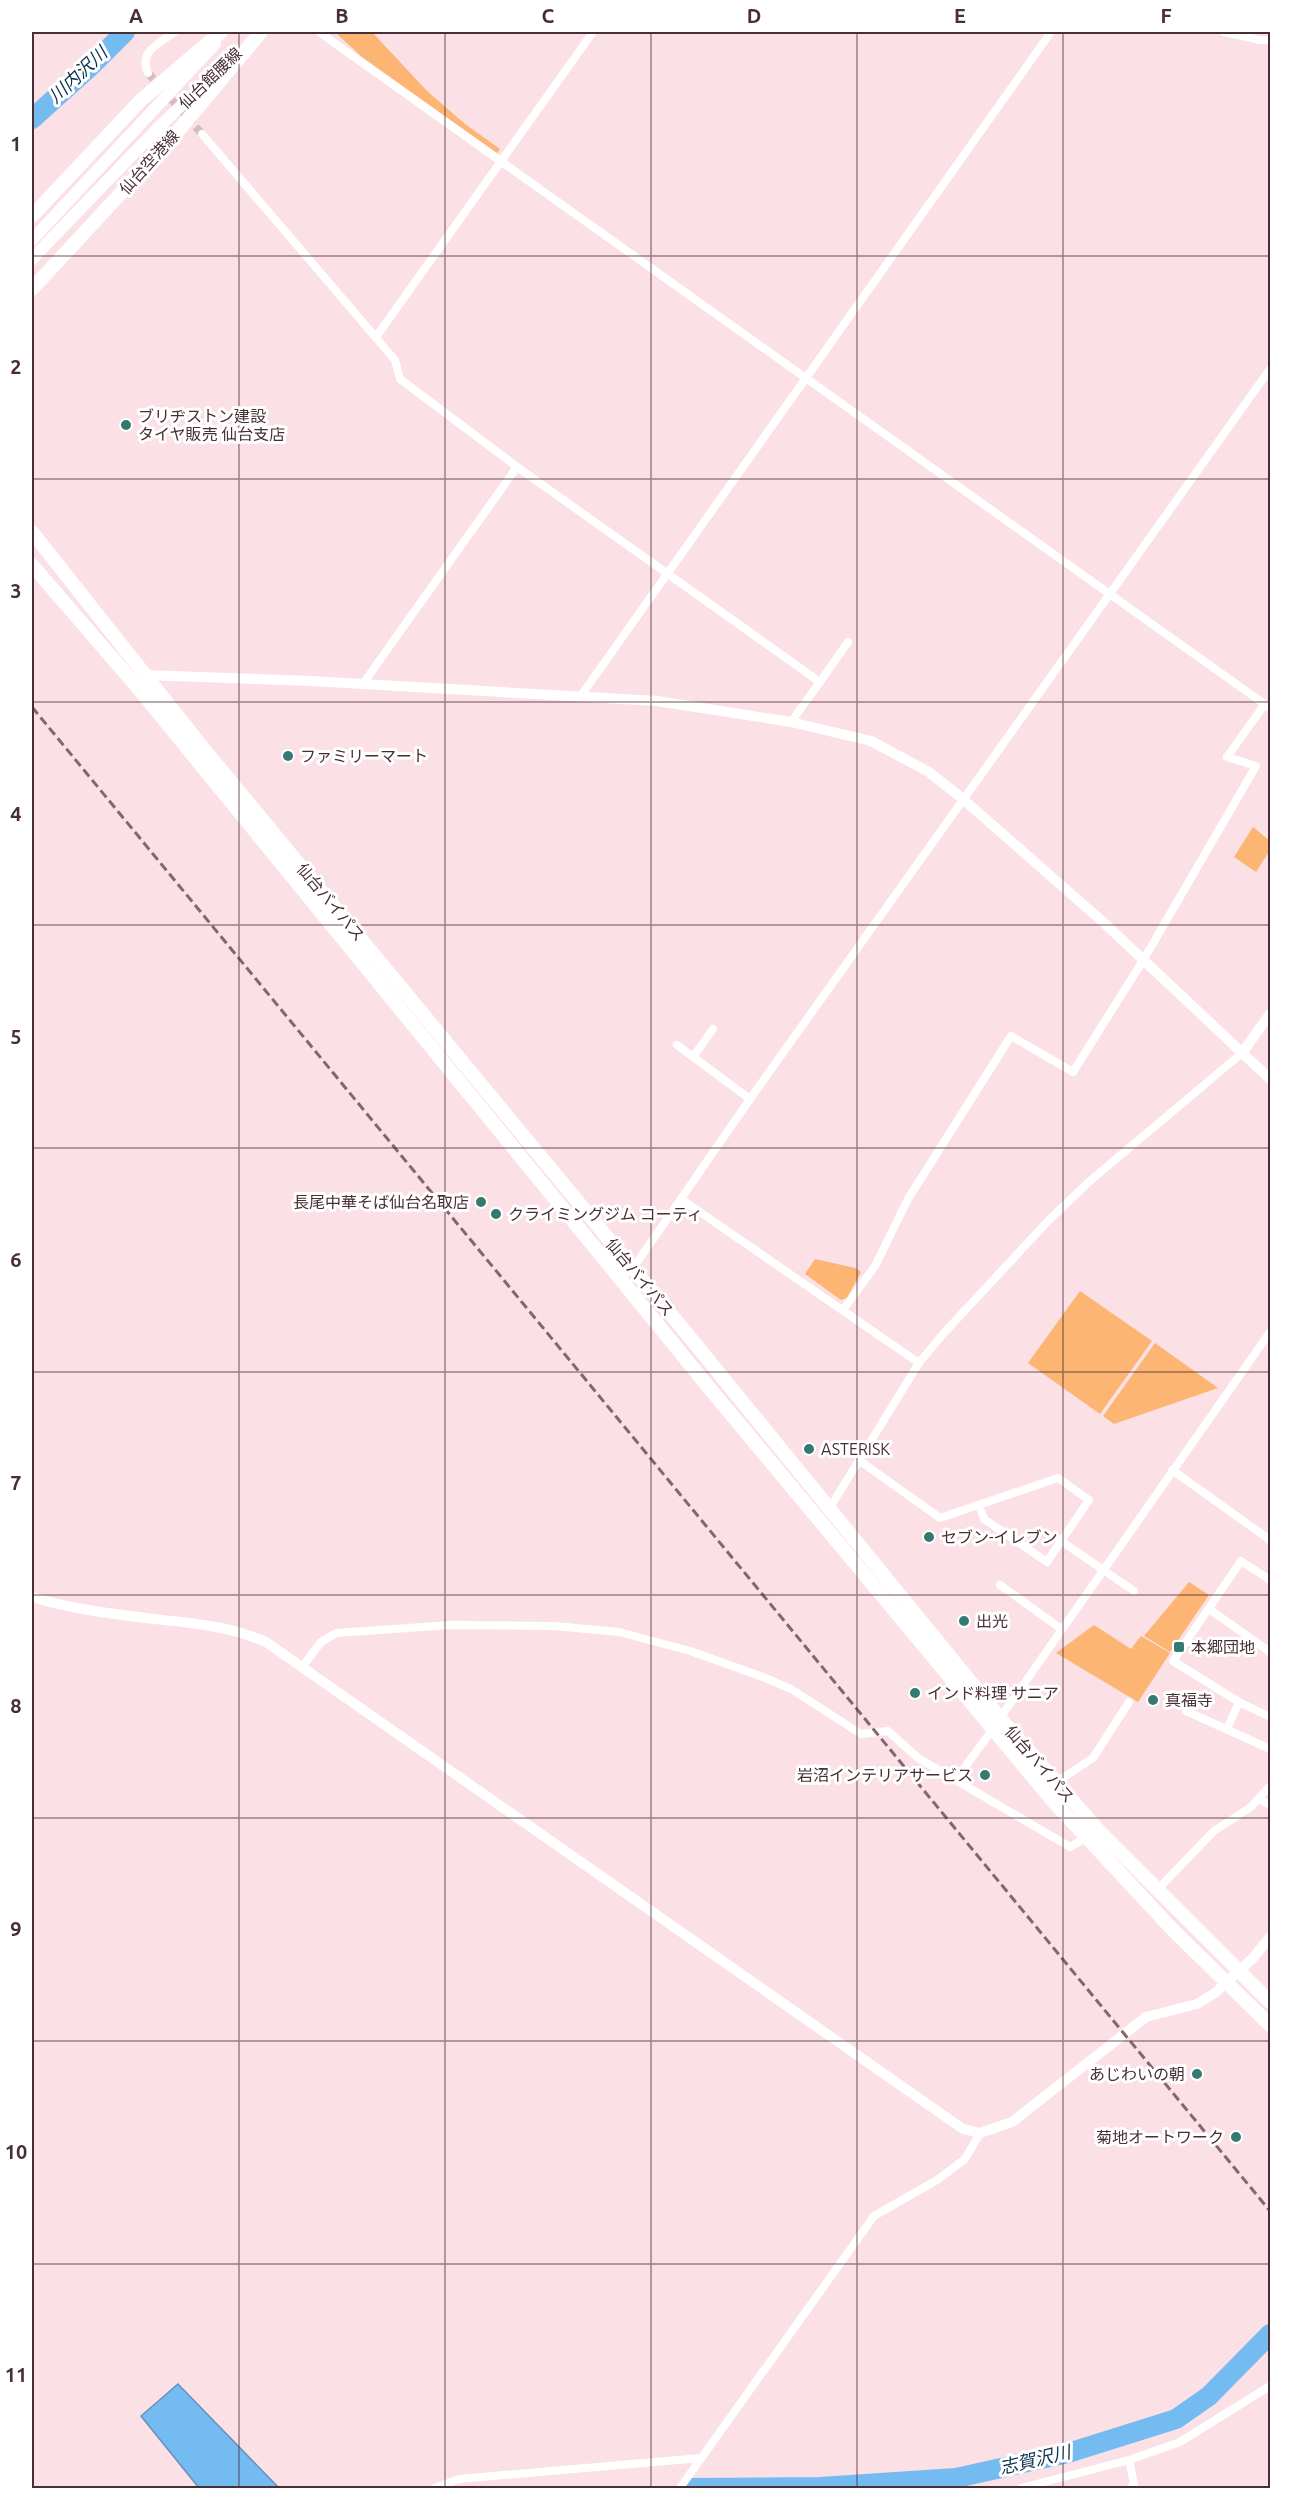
<svg xmlns="http://www.w3.org/2000/svg" width="1302" height="2520" viewBox="0 0 1302 2520" font-family="Ubuntu,'Noto Sans JP',sans-serif">
<style>
.green{fill:#fcb572}
.water{fill:#74bbf2;stroke:#6791b9;stroke-width:1.5}
.lines{fill:none;stroke-linecap:round;stroke-linejoin:round}
.river{stroke:#74bbf2;stroke-width:20}
.minor-tunnel{stroke:#d7bcc3;stroke-width:8;stroke-dasharray:8 4;stroke-linecap:butt}
.minor{stroke:#fff;stroke-width:8}
.tertiary{stroke:#fff;stroke-width:10}
.secondary{stroke:#fff;stroke-width:12}
.primary{stroke:#fff;stroke-width:14}
.trunk{stroke:#fff;stroke-width:14}
.rail{stroke:#82686e;stroke-width:3;stroke-dasharray:9 4.5;stroke-linecap:butt}
.grid{fill:none;stroke:#482e35;stroke-width:1.5;stroke-opacity:0.55}
.poi-dot{fill:#357a71;stroke:#fff;stroke-width:2}
.labels{text-anchor:middle;stroke-width:6;stroke-linejoin:round;paint-order:stroke}
.street-label{font-size:16px;fill:#482e35;stroke:#fff}
.poi-label{font-size:16px;fill:#482e35;stroke:#fff;text-anchor:start}
.water-label{font-size:18px;font-style:italic;fill:#0b334e;stroke:#fff}
.neatline{fill:none;stroke:#482e35;stroke-width:2}
.grid-label{font-size:20px;text-anchor:middle;font-weight:bold;fill:#482e35}
</style>
<rect width="100%" height="100%" fill="#fbe0e6"/>
<!-- green -->
<g class="green">
<path d="M 335,32 L 372,32 L 427,91 L 465,124 L 500,149 L 497,153 L 362,57 Z"/>
<path d="M 1253,827 L 1270,841 L 1270,850 L 1256,872 L 1234,857 Z"/>
<path d="M 815,1259 L 855,1268 L 861,1272 L 847,1298 L 841,1300 L 805,1274 Z"/>
<path d="M 1080,1291 L 1152,1341 L 1100,1414 L 1028,1363 Z"/>
<path d="M 1155,1343 L 1218,1388 L 1114,1424 L 1103,1416 Z"/>
<path d="M 1189,1582 L 1209,1595 L 1170,1652 L 1144,1636 Z"/>
<path d="M 1094,1625 L 1131,1649 L 1141,1636 L 1170,1653 L 1138,1702 L 1056,1653 Z"/>
</g>
<!-- water -->
<path class="water" d="M 178,2384 L 279,2488 L 199,2488 L 141,2416 Z"/>
<g class="lines">
<!-- river -->
<g class="river">
<path d="M 32,119 L 93,64 L 125,32"/>
<path d="M 691,2488 L 820,2487 L 956,2478 L 1068,2453 L 1176,2419 L 1209,2396 L 1270,2334"/>
</g>
<!-- minor-tunnel -->
<path class="minor-tunnel" d="M 148,73 L 202,134"/>
<!-- minor -->
<g class="minor">
<path d="M 319,32 L 1270,708"/>
<path d="M 1224,32 L 1260,40 L 1270,40"/>
<path d="M 148,73 C 138,52 159,43 175,32"/>
<path d="M 202,134 L 395,360 L 400,379 L 520,469 L 820,682 L 791,722"/>
<path d="M 376,337 L 593,32"/>
<path d="M 820,682 L 848,642"/>
<path d="M 362,685 L 517,467"/>
<path d="M 580,697 L 1051,32"/>
<path d="M 677,1045 L 750,1099"/>
<path d="M 693,1057 L 713,1029"/>
<path d="M 681,1199 L 919,1363"/>
<path d="M 621,1279 L 638,1261 L 750,1099 L 1270,369"/>
<path d="M 843,1310 L 875,1266 L 908,1199 L 1011,1036 L 1073,1072 L 1144,959 L 1256,766 L 1227,757 L 1265,704"/>
<path d="M 860,1461 L 940,1518 L 1058,1478 L 1089,1500 L 1061,1541 L 1134,1591"/>
<path d="M 1172,1470 L 1270,1540"/>
<path d="M 979,1505 L 984,1519 L 1047,1562 L 1061,1541"/>
<path d="M 829,1509 L 919,1363 L 943,1334 L 1049,1220 L 1091,1180 L 1242,1053"/>
<path d="M 1270,1580 L 1241,1561 L 1173,1661 L 1239,1702 L 1270,1717"/>
<path d="M 1000,1585 L 1060,1628"/>
<path d="M 1209,1609 L 1270,1652"/>
<path d="M 303,1666 L 321,1642 L 336,1633 L 451,1625 L 554,1626 L 619,1632 L 690,1651 L 763,1677 L 791,1689 L 861,1734 L 888,1731 L 918,1758 L 1070,1847 L 1086,1838"/>
<path d="M 1186,1711 L 1270,1749"/>
<path d="M 1000,1718 L 1270,1332"/>
<path d="M 1227,1729 L 1239,1702"/>
<path d="M 956,1779 L 993,1729"/>
<path d="M 1055,1783 L 1093,1758 L 1129,1702"/>
<path d="M 1259,1799 L 1270,1805"/>
<path d="M 1158,1889 L 1214,1831 L 1251,1807 L 1270,1786"/>
<path d="M 1129,2460 L 1180,2442 L 1270,2386"/>
<path d="M 435,2488 L 459,2479 L 701,2458"/>
<path d="M 680,2488 L 874,2216 L 937,2180 L 965,2159 L 980,2133"/>
<path d="M 1021,2488 L 1129,2460 L 1134,2484 L 1131,2488"/>
</g>
<!-- tertiary -->
<g class="tertiary">
<path d="M 144,675 L 311,681 L 657,701 L 791,722 L 871,741 L 929,772 L 964,800 L 1103,922 L 1270,1079"/>
<path d="M 1242,1053 L 1270,1014"/>
<path d="M 32,1597 C 71,1609 113,1614 154,1619 C 193,1623 229,1626 266,1642 L 963,2129 L 980,2133 L 1012,2122 L 1146,2017 L 1197,2004 L 1215,1993 L 1253,1958 L 1270,1937"/>
</g>
<!-- secondary -->
<g class="secondary">
<path d="M 32,240 L 215,44"/>
<path d="M 32,259 L 160,126 L 238,51"/>
</g>
<!-- primary -->
<g class="primary">
<path d="M 32,216 L 141,100 L 221,32"/>
<path d="M 32,289 L 173,137 L 261,32"/>
</g>
<!-- trunk -->
<g class="trunk">
<path d="M 32,532 L 203,748 L 683,1329 L 1000,1718 L 1100,1832 L 1270,2002"/>
<path d="M 32,565 L 139,689 L 711,1390 L 1052,1800 L 1172,1929 L 1270,2025"/>
</g>
<!-- rail -->
<path class="rail" d="M 32,707 L 1270,2211"/>
</g>
<!-- grid -->
<path class="grid" d="M 239,32 L 239,2488M 445,32 L 445,2488M 651,32 L 651,2488M 857,32 L 857,2488M 1063,32 L 1063,2488M 32,256 L 1270,256M 32,479 L 1270,479M 32,702 L 1270,702M 32,925 L 1270,925M 32,1148 L 1270,1148M 32,1372 L 1270,1372M 32,1595 L 1270,1595M 32,1818 L 1270,1818M 32,2041 L 1270,2041M 32,2264 L 1270,2264"/>
<!-- markers -->
<g class="poi-dot">
<circle cx="126" cy="425" r="6"/>
<circle cx="288" cy="756" r="6"/>
<circle cx="481" cy="1202" r="6"/>
<circle cx="496" cy="1214" r="6"/>
<circle cx="809" cy="1449" r="6"/>
<circle cx="929" cy="1537" r="6"/>
<circle cx="964" cy="1621" r="6"/>
<rect x="1173" y="1641" width="12" height="12" rx="3"/>
<circle cx="915" cy="1693" r="6"/>
<circle cx="1153" cy="1700" r="6"/>
<circle cx="985" cy="1775" r="6"/>
<circle cx="1197" cy="2074" r="6"/>
<circle cx="1236" cy="2137" r="6"/>
</g>
<g class="labels">
<!-- street labels -->
<g class="street-label">
<text transform="translate(210 78) rotate(-44)" y="6">仙台館腰線</text>
<text transform="translate(149 162) rotate(-48)" y="6">仙台空港線</text>
<text transform="translate(331 902) rotate(50)" y="6">仙台バイパス</text>
<text transform="translate(640 1277) rotate(50)" y="6">仙台バイパス</text>
<text transform="translate(1040 1764) rotate(49)" y="6">仙台バイパス</text>
</g>
<!-- poi labels -->
<g class="poi-label">
<text x="138" y="422">ブリヂストン建設<tspan x="138" dy="18">タイヤ販売 仙台支店</tspan></text>
<text x="300" y="762">ファミリーマート</text>
<text x="469" y="1208" text-anchor="end">長尾中華そば仙台名取店</text>
<text x="508" y="1220">クライミングジム コーティ</text>
<text x="821" y="1455">ASTERISK</text>
<text x="941" y="1543">セブン-イレブン</text>
<text x="976" y="1627">出光</text>
<text x="1191" y="1653">本郷団地</text>
<text x="927" y="1699">インド料理 サニア</text>
<text x="1165" y="1706">真福寺</text>
<text x="973" y="1781" text-anchor="end">岩沼インテリアサービス</text>
<text x="1185" y="2080" text-anchor="end">あじわいの朝</text>
<text x="1224" y="2143" text-anchor="end">菊地オートワーク</text>
</g>
<!-- water labels -->
<g class="water-label">
<text transform="translate(78 75) rotate(-43)" y="6">川内沢川</text>
<text transform="translate(1035 2460) rotate(-13)" y="6">志賀沢川</text>
</g>
</g>
<!-- border -->
<rect width="1302" height="2520" fill="none" stroke="#ffffff" stroke-width="66"/>
<rect x="33" y="33" width="1236" height="2454" class="neatline"/>
<g class="grid-label">
<text x="136" y="23">A</text>
<text x="342" y="23">B</text>
<text x="548" y="23">C</text>
<text x="754" y="23">D</text>
<text x="960" y="23">E</text>
<text x="1166" y="23">F</text>
<text x="16" y="151">1</text>
<text x="16" y="374">2</text>
<text x="16" y="598">3</text>
<text x="16" y="821">4</text>
<text x="16" y="1044">5</text>
<text x="16" y="1267">6</text>
<text x="16" y="1490">7</text>
<text x="16" y="1713">8</text>
<text x="16" y="1936">9</text>
<text x="16" y="2159">10</text>
<text x="16" y="2382">11</text>
</g>
</svg>
